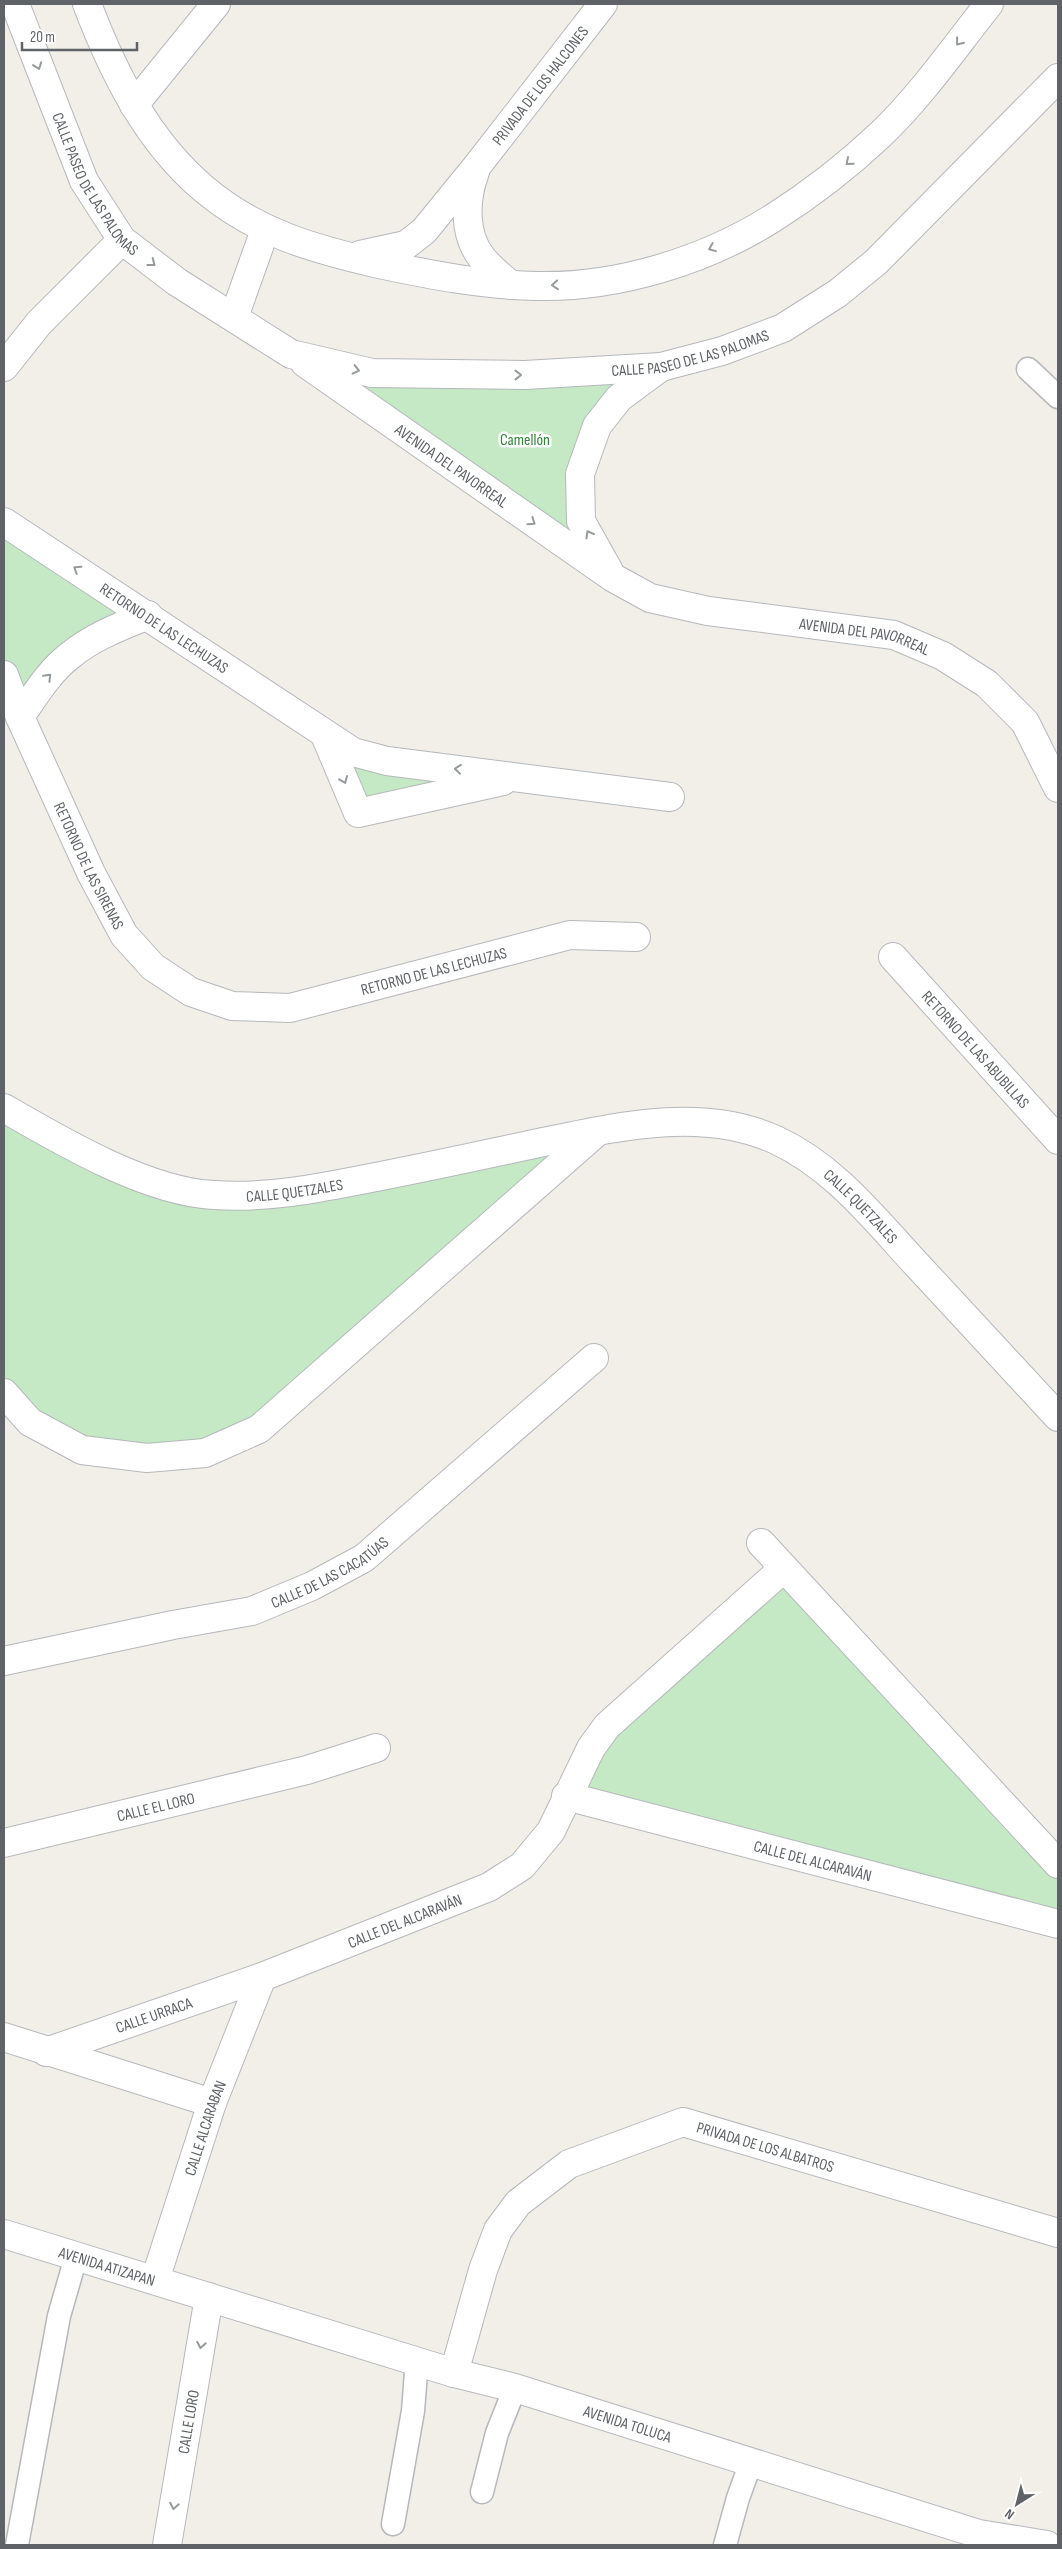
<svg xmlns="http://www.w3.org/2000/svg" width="1062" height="2549" viewBox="0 0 1062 2549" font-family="'Sofia Sans Condensed',sans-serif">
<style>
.green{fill:#c5e8c5}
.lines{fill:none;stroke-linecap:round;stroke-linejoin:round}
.lane-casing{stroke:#b5b8bc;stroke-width:25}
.street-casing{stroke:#b5b8bc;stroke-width:30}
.secondary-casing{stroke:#b6babf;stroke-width:30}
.lane{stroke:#fff;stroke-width:22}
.street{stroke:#fff;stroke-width:28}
.secondary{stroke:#fff;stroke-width:28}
.oneway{stroke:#979a9d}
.labels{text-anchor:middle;stroke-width:5;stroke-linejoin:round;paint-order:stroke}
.street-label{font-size:16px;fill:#5f6368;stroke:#fff}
.park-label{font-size:16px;fill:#348238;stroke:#fff}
</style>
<rect width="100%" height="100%" fill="#f1efe8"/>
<!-- green -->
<g class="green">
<path d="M 291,354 L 372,373 L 661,367 L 618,398 L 580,474 L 612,577 Z"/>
<path d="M 4,522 L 148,615 L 105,633 L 20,717 L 4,675 Z"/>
<path d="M 325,735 L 523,777 L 358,813 Z"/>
<path d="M 4,1108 L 212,1196 L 598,1131 L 303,1391 L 205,1453 L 82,1450 L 4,1393 Z"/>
<path d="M 784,1568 L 1058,1864 L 1058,1924 L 566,1796 L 591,1748 Z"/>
</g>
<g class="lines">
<defs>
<g id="lane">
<path d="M 1028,369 L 1058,397"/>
<path d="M 482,2492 L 497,2433 L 515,2388"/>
<path d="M 393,2524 L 413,2411 L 417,2360"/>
<path d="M 17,2545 L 59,2316 L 76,2257"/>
<path d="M 725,2545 L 738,2498 L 751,2462"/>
</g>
<g id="street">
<path id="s1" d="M 15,4 L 84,181 L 122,240 L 177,282 L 291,354 L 372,373 L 525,375 L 661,367 L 722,351 L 783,328 L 838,293 L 876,262 L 1058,78"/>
<path d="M 87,4 C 113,72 147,141 204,189 C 256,233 314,249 379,264 C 431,275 483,285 536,286 C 617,288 705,261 773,218 C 811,194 847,166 880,135 C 921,96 954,48 989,4"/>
<path d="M 134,105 L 216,4"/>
<path d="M 475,172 C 465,199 463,234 482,258 C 490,268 501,277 511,285"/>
<path id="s2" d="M 360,255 L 406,245 L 424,231 L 477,166 L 603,4"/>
<path d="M 234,317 L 265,230"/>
<path id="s3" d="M 305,363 L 612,577 L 650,598 L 708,611 L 894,635 L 943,656 L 987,684 L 1025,722 L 1058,788"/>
<path d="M 4,367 L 39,323 L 122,240"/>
<path id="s4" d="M 4,522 L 353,752 L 387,761 L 670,797"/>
<path d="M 609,571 L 581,521 L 580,474 L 597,426 L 619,398 L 661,367"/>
<path id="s5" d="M 4,675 L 20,717 L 91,873 L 124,935 L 153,967 L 191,992 L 232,1006 L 290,1008 L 570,935 L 636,937"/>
<path d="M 20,717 C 35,695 50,670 72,654 C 94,636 122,626 148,615"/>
<path d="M 325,735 L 358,813 L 503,781"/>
<path id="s6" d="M 893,957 L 1058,1140"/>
<path id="s7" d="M 4,1108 C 61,1141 147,1192 214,1195 C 270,1199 325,1187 381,1176 C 432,1166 483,1155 534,1144 C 612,1128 700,1105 776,1140 C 835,1167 876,1221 919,1267 C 965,1317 1012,1367 1058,1417"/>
<path d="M 4,1393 L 30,1422 L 82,1450 L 147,1458 L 205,1453 L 259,1429 L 597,1132"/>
<path d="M 761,1543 L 1058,1864"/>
<path id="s8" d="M 4,1661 L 173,1625 L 252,1611 L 312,1586 L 364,1558 L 594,1358"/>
<path id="s9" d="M 566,1796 L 1058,1924"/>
<path id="s10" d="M 4,1843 L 307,1770 L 376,1748"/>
<path d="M 4,2037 L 212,2103"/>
<path id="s11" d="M 46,2052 L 262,1977 L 489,1887 L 522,1866 L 551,1831 L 591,1748 L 607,1726 L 784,1568"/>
<path id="s12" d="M 155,2280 L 212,2103 L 262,1977"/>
<path id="s13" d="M 454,2373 L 483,2270 L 498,2230 L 518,2203 L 569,2164 L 683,2122 L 1058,2233"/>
<path id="s14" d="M 167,2545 L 209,2297"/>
</g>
<g id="secondary">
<path id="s15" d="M 4,2234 L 454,2373 L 515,2388 L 979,2534 L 1047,2545"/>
</g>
</defs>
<!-- lane casing -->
<use href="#lane" class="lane-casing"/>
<!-- street casing -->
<use href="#street" class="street-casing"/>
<!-- secondary casing -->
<use href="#secondary" class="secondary-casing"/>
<!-- lane -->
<use href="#lane" class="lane"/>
<!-- street -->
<use href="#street" class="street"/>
<!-- secondary -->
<use href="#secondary" class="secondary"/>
</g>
<!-- one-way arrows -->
<defs><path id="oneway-chevron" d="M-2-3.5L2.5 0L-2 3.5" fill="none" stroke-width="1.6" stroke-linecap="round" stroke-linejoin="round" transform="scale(1.25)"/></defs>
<g class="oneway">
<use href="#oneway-chevron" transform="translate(959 42) rotate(128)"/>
<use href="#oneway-chevron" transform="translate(38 66) rotate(70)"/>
<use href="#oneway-chevron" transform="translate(849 162) rotate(139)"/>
<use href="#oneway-chevron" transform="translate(712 248) rotate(158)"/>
<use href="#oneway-chevron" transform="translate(152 263) rotate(38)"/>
<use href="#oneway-chevron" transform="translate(555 285) rotate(175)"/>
<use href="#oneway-chevron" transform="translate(356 370) rotate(13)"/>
<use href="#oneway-chevron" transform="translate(518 375)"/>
<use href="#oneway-chevron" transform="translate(532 522) rotate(35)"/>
<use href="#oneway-chevron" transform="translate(589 534) rotate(-119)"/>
<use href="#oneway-chevron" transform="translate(77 569) rotate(-147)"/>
<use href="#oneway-chevron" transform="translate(48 677) rotate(-46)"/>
<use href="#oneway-chevron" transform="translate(458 769) rotate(-174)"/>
<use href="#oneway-chevron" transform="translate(344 780) rotate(67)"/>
<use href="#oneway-chevron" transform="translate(201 2345) rotate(100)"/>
<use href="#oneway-chevron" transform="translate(174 2506) rotate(100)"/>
</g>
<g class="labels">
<!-- street labels -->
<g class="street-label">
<text dy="6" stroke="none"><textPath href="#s2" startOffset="256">PRIVADA DE LOS HALCONES</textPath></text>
<text dy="6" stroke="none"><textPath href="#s1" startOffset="198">CALLE PASEO DE LAS PALOMAS</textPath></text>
<text dy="6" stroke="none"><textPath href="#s1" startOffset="868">CALLE PASEO DE LAS PALOMAS</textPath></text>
<text dy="6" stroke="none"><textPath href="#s3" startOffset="179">AVENIDA DEL PAVORREAL</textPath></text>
<text dy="6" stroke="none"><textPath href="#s4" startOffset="192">RETORNO DE LAS LECHUZAS</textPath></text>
<text dy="6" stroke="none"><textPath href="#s3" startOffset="636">AVENIDA DEL PAVORREAL</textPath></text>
<text dy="6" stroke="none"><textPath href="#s5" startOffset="209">RETORNO DE LAS SIRENAS</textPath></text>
<text dy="6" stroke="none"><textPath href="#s5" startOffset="625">RETORNO DE LAS LECHUZAS</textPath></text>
<text dy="6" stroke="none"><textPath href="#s6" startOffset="124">RETORNO DE LAS ABUBILLAS</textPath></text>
<text dy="6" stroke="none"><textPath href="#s7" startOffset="310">CALLE QUETZALES</textPath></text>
<text dy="6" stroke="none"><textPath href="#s7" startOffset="909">CALLE QUETZALES</textPath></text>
<text dy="6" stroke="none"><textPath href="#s8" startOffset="340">CALLE DE LAS CACATÚAS</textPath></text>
<text dy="6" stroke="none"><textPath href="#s10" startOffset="156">CALLE EL LORO</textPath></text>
<text dy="6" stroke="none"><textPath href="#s9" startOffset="255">CALLE DEL ALCARAVÁN</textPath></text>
<text dy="6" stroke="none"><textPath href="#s11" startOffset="382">CALLE DEL ALCARAVÁN</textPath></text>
<text dy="6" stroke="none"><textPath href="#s11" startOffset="114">CALLE URRACA</textPath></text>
<text dy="6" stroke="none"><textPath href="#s12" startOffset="160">CALLE ALCARABAN</textPath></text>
<text dy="6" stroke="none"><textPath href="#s13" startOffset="455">PRIVADA DE LOS ALBATROS</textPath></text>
<text dy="6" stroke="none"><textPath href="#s15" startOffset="108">AVENIDA ATIZAPAN</textPath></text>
<text dy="6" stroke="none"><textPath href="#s14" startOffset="125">CALLE LORO</textPath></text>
<text dy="6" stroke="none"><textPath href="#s15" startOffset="652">AVENIDA TOLUCA</textPath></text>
</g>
<!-- park labels -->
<g class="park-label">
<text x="525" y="445">Camellón</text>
</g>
</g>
<!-- border -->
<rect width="1062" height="2549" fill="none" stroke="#5f6368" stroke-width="10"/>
<!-- north arrow -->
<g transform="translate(1017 2504) rotate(216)" stroke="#ffffff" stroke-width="4" paint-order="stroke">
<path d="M0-4L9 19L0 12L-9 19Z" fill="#5f6368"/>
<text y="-8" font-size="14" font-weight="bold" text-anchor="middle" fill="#5f6368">N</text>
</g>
<!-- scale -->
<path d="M22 42v8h115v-8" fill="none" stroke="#5f6368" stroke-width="2.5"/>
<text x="30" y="42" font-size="15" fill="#5f6368" stroke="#ffffff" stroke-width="4" paint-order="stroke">20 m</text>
</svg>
